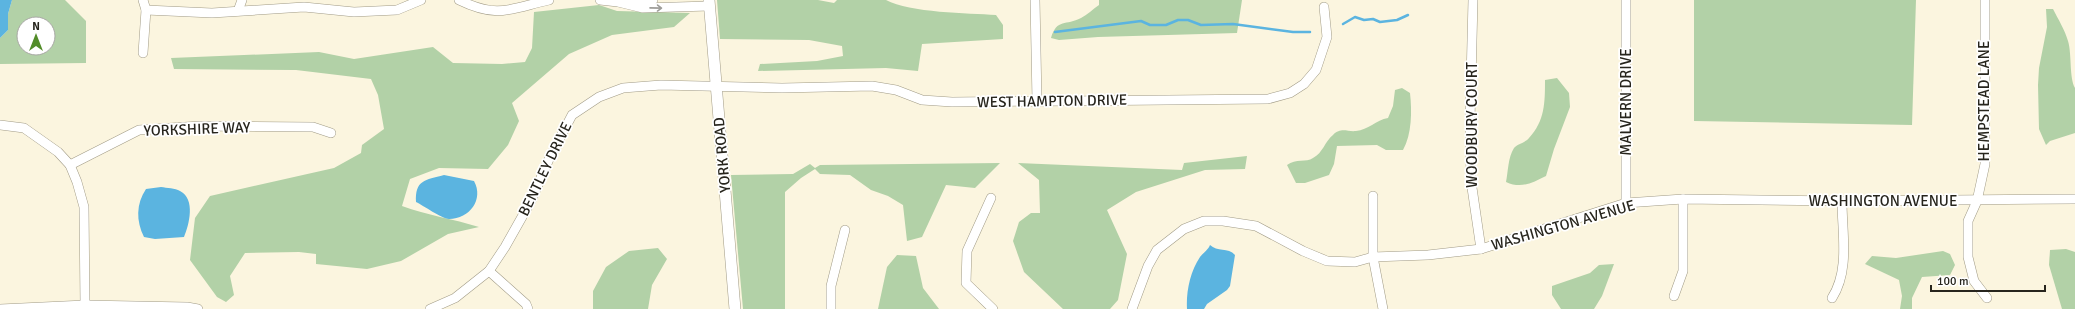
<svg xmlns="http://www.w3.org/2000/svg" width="2075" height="309" viewBox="0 0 2075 309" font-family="Signika,sans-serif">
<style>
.green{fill:#b2d1a7;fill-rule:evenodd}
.water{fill:#5bb4e0}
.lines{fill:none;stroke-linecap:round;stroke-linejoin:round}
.stream{stroke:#5bb4e0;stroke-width:2.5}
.minor-casing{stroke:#a19b86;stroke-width:10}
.tertiary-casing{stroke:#a19b86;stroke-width:12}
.minor{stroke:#fff;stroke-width:9}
.tertiary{stroke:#fff;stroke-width:11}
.oneway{stroke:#9e9d99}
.labels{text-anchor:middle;stroke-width:3.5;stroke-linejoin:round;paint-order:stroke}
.street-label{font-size:15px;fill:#27251d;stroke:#fff}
</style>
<rect width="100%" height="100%" fill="#fbf5df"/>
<!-- green -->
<g class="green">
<path d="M 12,0 L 65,0 L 86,21 L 86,63 L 0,64 L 0,38 L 8,30 L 8,14 ZM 24,24 L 48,24 L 48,48 L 24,48 Z"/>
<path d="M 717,0 L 818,0 L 834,3 L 837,0 L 886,0 C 910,13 968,13 996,15 L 1003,25 L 1003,39 L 922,44 L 918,71 L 886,68 L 758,71 L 760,64 L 817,61 L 843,56 L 842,46 L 809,40 L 720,39 Z"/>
<path d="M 1099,0 L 1242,0 L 1237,33 L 1098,37 L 1059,40 L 1051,38 C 1057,18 1066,26 1081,18 C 1087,15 1093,9 1099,5 Z"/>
<path d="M 1694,0 L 1916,0 L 1912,125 L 1694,121 Z"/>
<path d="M 599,5 L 617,11 L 690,13 L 674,27 L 612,35 L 569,54 L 512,103 L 519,121 L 508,145 L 488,169 L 439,168 L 410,179 L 402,206 C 427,215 453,219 479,227 L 448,234 L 401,261 L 367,269 L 316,264 L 316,254 L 299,252 L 245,253 L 230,276 L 234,295 L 226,302 L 217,297 L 190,260 L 195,218 L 210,196 L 334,168 L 361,153 L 362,145 L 384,129 L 378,95 L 371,79 L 296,70 L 174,69 L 171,58 L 319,52 L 354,59 L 433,47 L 453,63 L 502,64 L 525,62 L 532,48 L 534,12 Z"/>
<path d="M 2046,9 L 2053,9 C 2058,19 2065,30 2068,41 C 2072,54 2069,78 2075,88 L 2075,133 L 2050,141 L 2046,145 L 2039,129 L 2038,85 L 2039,68 L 2047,27 Z"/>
<path d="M 1557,78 L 1569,93 L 1570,107 L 1554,149 L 1546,176 C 1532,183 1521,189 1506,182 C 1508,172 1508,157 1514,148 C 1517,144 1525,143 1529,138 C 1545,121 1545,102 1545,80 Z"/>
<path d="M 1402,88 L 1410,93 C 1412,111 1412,134 1403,150 L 1386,150 L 1377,145 L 1337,146 L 1334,164 L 1329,175 L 1305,183 L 1296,183 L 1287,165 C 1296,158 1306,163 1313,158 C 1323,153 1325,141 1333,135 C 1341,127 1347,132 1356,131 C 1368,130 1376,120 1388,118 L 1393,106 L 1395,90 Z"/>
<path d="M 1247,156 L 1245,169 L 1205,170 L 1136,192 L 1107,210 L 1127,254 L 1118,300 L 1110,309 L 1063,309 L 1024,272 L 1013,241 L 1019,222 L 1031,213 L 1040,213 L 1039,180 L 1018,163 L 1182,170 L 1184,163 Z"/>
<path d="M 1000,163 L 975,188 L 946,185 L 922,237 L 907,241 L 903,205 L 888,196 L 871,190 L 850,175 L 820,174 L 815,169 L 801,178 L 785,192 L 785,309 L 743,309 L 731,175 L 793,174 L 810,164 L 815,168 L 820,165 Z"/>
<path d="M 658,248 L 667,259 L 652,285 L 648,309 L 593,309 L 593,291 L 606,267 L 629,251 Z"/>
<path d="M 2066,249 L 2075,252 L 2075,309 L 2062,309 L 2049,265 L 2050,250 Z"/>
<path d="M 1943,251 L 1950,254 L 1955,265 L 1950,275 L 1922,277 L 1912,298 L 1912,309 L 1900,309 L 1902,296 L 1899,280 L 1865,264 L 1872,256 L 1896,258 Z"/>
<path d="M 897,255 L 916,256 L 923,288 L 939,309 L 878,309 L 887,267 Z"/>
<path d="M 1614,264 L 1602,296 L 1594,309 L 1561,309 L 1552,295 L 1552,286 L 1590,273 L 1599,265 Z"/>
</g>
<!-- water -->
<g class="water">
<path d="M 0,0 L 12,0 L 8,14 L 8,30 L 0,38 Z"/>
<path d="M 444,175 L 474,181 C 484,199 470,219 449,219 C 441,218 424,206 416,202 C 415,180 425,180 444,175 Z"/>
<path d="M 161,187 C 167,188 175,188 180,191 C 196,199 189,225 184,237 L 155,239 L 144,237 C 136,221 136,204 146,189 Z"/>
<path d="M 1210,245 C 1217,252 1228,247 1235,255 L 1230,286 L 1227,290 L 1207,304 L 1204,309 L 1187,309 C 1186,292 1190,272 1200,257 C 1203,253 1208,250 1210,245 Z"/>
</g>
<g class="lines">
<!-- stream -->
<g class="stream">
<path d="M 1343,24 L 1355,17 L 1364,20 L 1373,19 L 1380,22 L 1397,20 L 1408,15"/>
<path d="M 1055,32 L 1141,21 L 1150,25 L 1166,25 L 1178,20 L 1188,20 L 1201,25 L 1233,24 L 1293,32 L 1310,32"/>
</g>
<defs>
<g id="minor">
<path d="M 143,0 L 146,10 L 143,53"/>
<path d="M 459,0 C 498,19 510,9 549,0"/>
<path d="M 600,0 L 618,2 L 643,8 L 709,6"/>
<path d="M 1035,0 L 1037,101"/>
<path d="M 1473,0 L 1470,121 L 1471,181 L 1481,249"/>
<path d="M 1626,0 L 1626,203"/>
<path d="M 1985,0 L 1985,164 L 1977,201 L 1968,221 L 1968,257 L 1974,281 L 1987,298"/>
<path d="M 627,1 L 653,0"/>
<path d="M 146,10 L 212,13 L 304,7 L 354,12 L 397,10 L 421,0"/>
<path d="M 238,11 L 242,0"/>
<path d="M 0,125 L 24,128 L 58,152 L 70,165 L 77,182 L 84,207 L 85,305"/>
<path d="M 70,165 L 139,130 L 200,126 L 313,127 L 331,133"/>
<path d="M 1373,196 L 1373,257 L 1383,309"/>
<path d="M 991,198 L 967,251 L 966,283 L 993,309"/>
<path d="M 489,271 L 526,304 L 528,309"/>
<path d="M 1674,296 L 1683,271 L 1683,199"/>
<path d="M 1832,298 C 1850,270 1842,233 1842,201"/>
<path d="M 0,309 L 85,305 L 187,307 L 198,309"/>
<path d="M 430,309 L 455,298 L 489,271 L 505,247 L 531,201 L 549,159 L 572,115 L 599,97 L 623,88 L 661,85 L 782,88 L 872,86 L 896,90 L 922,100 L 952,102 L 1268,99 L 1290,93 L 1304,84 L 1316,70 L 1327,37 L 1324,7"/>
<path d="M 831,309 L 831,286 L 845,230"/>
<path d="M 1132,309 L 1148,266 L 1157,250 L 1184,229 L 1204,221 L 1223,221 L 1256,226 L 1303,251 L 1327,261 L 1355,262 L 1373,257 L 1428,255 L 1481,249 L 1626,203 L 1683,199 L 1842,201 L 2075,199"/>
</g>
<path id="tertiary" d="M 709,0 L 735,309"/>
</defs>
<!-- minor casing -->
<use href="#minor" class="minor-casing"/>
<!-- tertiary casing -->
<use href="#tertiary" class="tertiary-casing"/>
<!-- minor -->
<use href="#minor" class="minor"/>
<!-- tertiary -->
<use href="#tertiary" class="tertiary"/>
</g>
<!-- one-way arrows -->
<defs><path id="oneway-shaft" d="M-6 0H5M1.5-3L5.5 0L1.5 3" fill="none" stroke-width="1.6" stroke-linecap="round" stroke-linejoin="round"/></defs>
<use class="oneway" href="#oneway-shaft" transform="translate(656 8) rotate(1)"/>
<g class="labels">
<!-- street labels -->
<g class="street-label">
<text transform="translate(1052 101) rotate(-1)" y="5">WEST HAMPTON DRIVE</text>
<text transform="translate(1984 101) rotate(-90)" y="5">HEMPSTEAD LANE</text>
<text transform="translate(1626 102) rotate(-90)" y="5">MALVERN DRIVE</text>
<text transform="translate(1472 125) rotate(-90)" y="5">WOODBURY COURT</text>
<text transform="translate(197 129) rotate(-2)" y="5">YORKSHIRE WAY</text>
<text transform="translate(722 155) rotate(-95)" y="5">YORK ROAD</text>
<text transform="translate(545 169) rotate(-64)" y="5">BENTLEY DRIVE</text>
<text x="1883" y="206">WASHINGTON AVENUE</text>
<text transform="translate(1563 225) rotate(-16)" y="5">WASHINGTON AVENUE</text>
</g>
</g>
<!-- north arrow -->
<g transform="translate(36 36)"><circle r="19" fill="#ffffff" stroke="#a9a8a5"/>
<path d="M0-3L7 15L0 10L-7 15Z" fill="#528c29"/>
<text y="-6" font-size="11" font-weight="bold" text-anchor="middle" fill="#27251d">N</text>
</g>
<!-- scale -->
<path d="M1931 285v6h114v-6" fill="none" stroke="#27251d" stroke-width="2"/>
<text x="1937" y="285" font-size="12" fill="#27251d" stroke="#ffffff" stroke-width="3" paint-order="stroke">100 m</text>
</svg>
